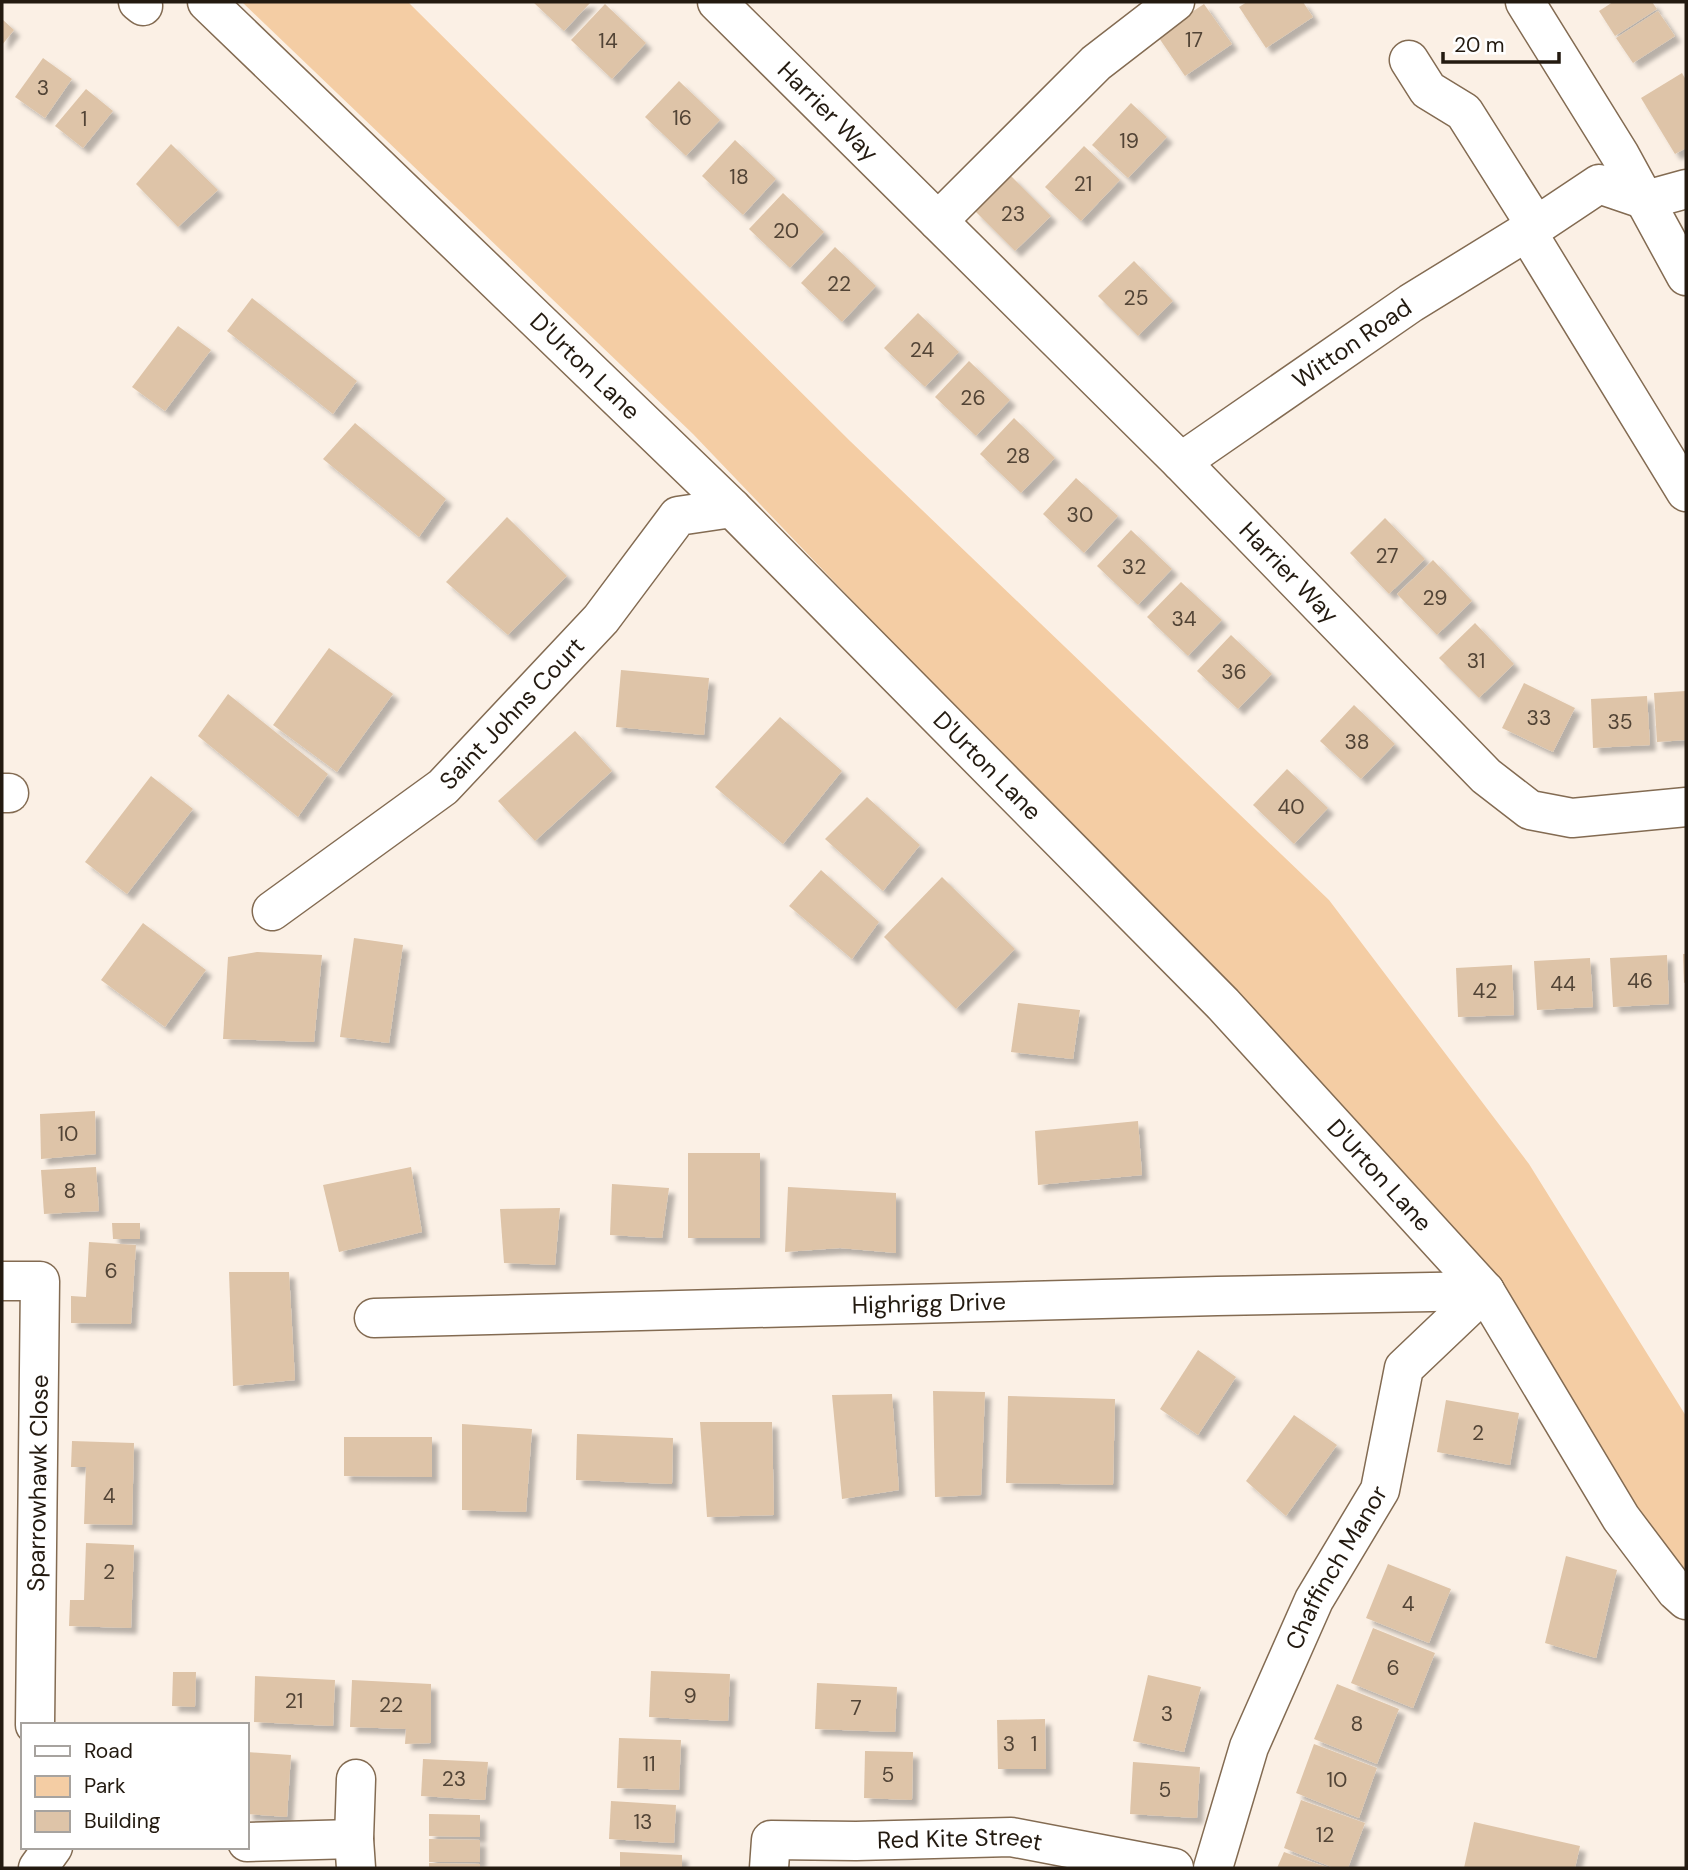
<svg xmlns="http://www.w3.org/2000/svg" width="1688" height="1870" viewBox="0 0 1688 1870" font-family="'DM Sans',sans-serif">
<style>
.green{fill:#f4cda4}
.building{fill:#dec4a8;filter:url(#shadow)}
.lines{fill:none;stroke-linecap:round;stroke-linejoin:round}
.minor-casing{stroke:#836b52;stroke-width:41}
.minor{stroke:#fff;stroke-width:38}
.labels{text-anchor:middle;stroke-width:5;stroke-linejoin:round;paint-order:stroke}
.number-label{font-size:21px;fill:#524436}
.street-label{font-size:24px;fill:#231a10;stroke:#fff}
</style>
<defs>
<filter id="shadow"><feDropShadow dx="6" dy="6" stdDeviation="2" flood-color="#0004"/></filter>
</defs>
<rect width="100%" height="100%" fill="#fbf0e5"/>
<!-- green -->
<path class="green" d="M 242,2 L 408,2 L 850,441 L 1329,900 L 1529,1164 L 1686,1416 L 1686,1570 L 1666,1555 L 1235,1001 L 693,434 Z"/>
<!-- building -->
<g class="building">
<path d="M 533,2 L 591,2 L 564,31 Z"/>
<path d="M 1247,2 L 1303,2 L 1313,17 L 1266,48 L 1239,7 Z"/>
<path d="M 1613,2 L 1652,2 L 1657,9 L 1615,36 L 1599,11 Z"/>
<path d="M 605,4 L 646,43 L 612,79 L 571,40 Z"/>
<path d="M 1204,4 L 1232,44 L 1185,76 L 1157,35 Z"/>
<path d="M 1658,11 L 1675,36 L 1633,63 L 1616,38 Z"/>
<path d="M 2,19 L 14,30 L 2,45 Z"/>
<path d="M 43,58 L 72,79 L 45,118 L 15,97 Z"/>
<path d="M 1682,73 L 1686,80 L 1686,148 L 1675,154 L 1641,98 Z"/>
<path d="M 679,81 L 720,120 L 686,156 L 645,117 Z"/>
<path d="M 86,89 L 113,111 L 83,148 L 55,126 Z"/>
<path d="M 1131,103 L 1167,137 L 1128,178 L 1092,145 Z"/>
<path d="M 735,140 L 776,179 L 743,215 L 702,176 Z"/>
<path d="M 171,144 L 218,190 L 178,227 L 136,184 Z"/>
<path d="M 1084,146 L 1120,180 L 1081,221 L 1045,187 Z"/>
<path d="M 1011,176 L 1051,216 L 1015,251 L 975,211 Z"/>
<path d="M 783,193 L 824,232 L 790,268 L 749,229 Z"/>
<path d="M 835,247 L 876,286 L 842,322 L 801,283 Z"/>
<path d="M 1134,261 L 1173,301 L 1138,336 L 1098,296 Z"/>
<path d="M 252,298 L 357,381 L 333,414 L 227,331 Z"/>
<path d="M 918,313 L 959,352 L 925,387 L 884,348 Z"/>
<path d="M 178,326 L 211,350 L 165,411 L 132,387 Z"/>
<path d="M 969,361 L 1010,400 L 976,436 L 935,397 Z"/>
<path d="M 1014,418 L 1055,458 L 1021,493 L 980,454 Z"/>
<path d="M 355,423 L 446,499 L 419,537 L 323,459 Z"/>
<path d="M 1076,478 L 1118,516 L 1084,553 L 1043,514 Z"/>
<path d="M 507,517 L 567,576 L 508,635 L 446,582 Z"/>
<path d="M 1385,518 L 1425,559 L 1389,594 L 1350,553 Z"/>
<path d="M 1131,530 L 1172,569 L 1138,605 L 1097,566 Z"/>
<path d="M 1433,560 L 1472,601 L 1437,635 L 1397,594 Z"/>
<path d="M 1181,582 L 1222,620 L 1188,656 L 1147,617 Z"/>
<path d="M 1475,623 L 1514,664 L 1479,698 L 1439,658 Z"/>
<path d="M 1231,635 L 1272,674 L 1238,709 L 1197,671 Z"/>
<path d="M 329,648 L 393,694 L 337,772 L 273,725 Z"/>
<path d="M 621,670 L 709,678 L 704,735 L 616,727 Z"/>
<path d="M 1524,683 L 1575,708 L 1553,752 L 1502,728 Z"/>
<path d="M 1686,691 L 1686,740 L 1657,742 L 1654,693 Z"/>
<path d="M 228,694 L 328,774 L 298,817 L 198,736 Z"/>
<path d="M 1647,696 L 1650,745 L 1593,748 L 1591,699 Z"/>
<path d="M 1354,705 L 1395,744 L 1361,779 L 1320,741 Z"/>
<path d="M 780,717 L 842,771 L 783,844 L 715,787 Z"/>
<path d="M 575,731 L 612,771 L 535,841 L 498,801 Z"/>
<path d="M 1287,769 L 1328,808 L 1294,844 L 1253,805 Z"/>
<path d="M 151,776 L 193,809 L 127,894 L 85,862 Z"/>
<path d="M 867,797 L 920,845 L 883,891 L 825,839 Z"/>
<path d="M 821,870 L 879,922 L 852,959 L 789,906 Z"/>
<path d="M 942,877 L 1015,949 L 956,1009 L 884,937 Z"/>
<path d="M 143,923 L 206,970 L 165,1027 L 101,980 Z"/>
<path d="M 354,938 L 403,945 L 389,1043 L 340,1037 Z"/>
<path d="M 257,952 L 322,955 L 314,1042 L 223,1039 L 228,957 Z"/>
<path d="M 1683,954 L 1686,954 L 1686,982 L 1684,983 Z"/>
<path d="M 1667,955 L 1669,1004 L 1613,1007 L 1610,958 Z"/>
<path d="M 1590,958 L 1593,1007 L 1537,1010 L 1534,961 Z"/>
<path d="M 1512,965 L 1514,1015 L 1458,1017 L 1456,968 Z"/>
<path d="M 1018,1003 L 1080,1010 L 1073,1059 L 1011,1052 Z"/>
<path d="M 95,1111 L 96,1154 L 41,1159 L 40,1114 Z"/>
<path d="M 1138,1121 L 1142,1175 L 1038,1185 L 1035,1131 Z"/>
<rect x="688" y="1153" width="72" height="85"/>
<path d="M 96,1167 L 99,1211 L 44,1214 L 41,1170 Z"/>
<path d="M 411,1167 L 422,1232 L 339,1252 L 323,1185 Z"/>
<path d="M 612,1184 L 669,1188 L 662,1238 L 610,1235 Z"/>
<path d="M 788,1187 L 896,1193 L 896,1253 L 840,1248 L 785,1252 Z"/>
<path d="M 560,1208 L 555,1265 L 504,1263 L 500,1209 Z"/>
<path d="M 112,1223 L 140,1223 L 140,1239 L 113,1239 Z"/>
<path d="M 89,1242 L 136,1245 L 131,1324 L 71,1323 L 71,1296 L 86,1297 Z"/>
<path d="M 229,1272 L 289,1272 L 295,1380 L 233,1386 Z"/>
<path d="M 1198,1350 L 1236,1377 L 1198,1435 L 1160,1409 Z"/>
<path d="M 933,1391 L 985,1392 L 981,1495 L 935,1497 Z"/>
<path d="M 892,1394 L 899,1490 L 842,1499 L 832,1395 Z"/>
<path d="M 1008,1396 L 1115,1399 L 1113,1485 L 1006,1483 Z"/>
<path d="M 1446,1400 L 1519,1413 L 1510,1465 L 1437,1452 Z"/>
<path d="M 1294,1415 L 1337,1445 L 1286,1516 L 1246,1481 Z"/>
<path d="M 700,1422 L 772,1422 L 774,1515 L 707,1517 Z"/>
<path d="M 462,1424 L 532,1429 L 526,1512 L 462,1510 Z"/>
<path d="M 577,1434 L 673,1438 L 672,1484 L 576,1480 Z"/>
<path d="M 344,1437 L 432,1437 L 432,1477 L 344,1476 Z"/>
<path d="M 72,1441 L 134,1443 L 132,1525 L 84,1524 L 86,1467 L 71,1467 Z"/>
<path d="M 86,1543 L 134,1545 L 131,1628 L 69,1626 L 70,1600 L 84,1600 Z"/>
<path d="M 1566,1556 L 1617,1570 L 1596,1658 L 1545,1643 Z"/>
<path d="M 1388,1564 L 1451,1589 L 1429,1643 L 1366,1618 Z"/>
<path d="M 1373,1628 L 1435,1653 L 1413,1708 L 1351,1683 Z"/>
<path d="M 651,1671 L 730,1674 L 728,1721 L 649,1717 Z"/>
<path d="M 173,1672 L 196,1672 L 195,1707 L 172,1706 Z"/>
<path d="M 1148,1675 L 1201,1687 L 1184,1752 L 1133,1741 Z"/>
<path d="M 255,1676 L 335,1680 L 333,1726 L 254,1722 Z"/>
<path d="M 352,1680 L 431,1684 L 431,1743 L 405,1744 L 406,1729 L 350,1727 Z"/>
<path d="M 817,1683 L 897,1687 L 895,1732 L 815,1729 Z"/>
<path d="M 1337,1684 L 1399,1709 L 1377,1764 L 1314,1739 Z"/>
<path d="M 1045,1719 L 1046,1769 L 998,1769 L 997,1720 Z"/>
<path d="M 619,1738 L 681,1740 L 679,1790 L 617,1788 Z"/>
<path d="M 1314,1744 L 1377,1768 L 1359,1818 L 1296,1793 Z"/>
<path d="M 865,1751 L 913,1752 L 912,1800 L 864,1798 Z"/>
<path d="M 247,1752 L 291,1755 L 287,1817 L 247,1814 Z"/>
<path d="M 423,1759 L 488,1762 L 485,1800 L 421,1796 Z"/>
<path d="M 1133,1762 L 1200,1767 L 1197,1818 L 1130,1814 Z"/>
<path d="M 1301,1800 L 1365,1823 L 1348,1868 L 1334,1868 L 1284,1848 Z"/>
<path d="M 611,1801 L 676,1805 L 674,1843 L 609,1839 Z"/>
<path d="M 429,1814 L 480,1815 L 480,1837 L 429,1836 Z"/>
<path d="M 1474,1822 L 1580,1846 L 1575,1868 L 1464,1868 Z"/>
<path d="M 429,1839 L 480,1840 L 480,1862 L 429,1862 Z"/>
<path d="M 620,1852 L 682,1855 L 682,1868 L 620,1868 Z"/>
<path d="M 1284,1852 L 1329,1868 L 1277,1868 Z"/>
<path d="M 429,1863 L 480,1864 L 480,1868 L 429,1868 Z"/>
</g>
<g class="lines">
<defs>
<g id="minor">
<path d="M 138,2 L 143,6"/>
<path id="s1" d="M 207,2 L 732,508 L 1223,1004 L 1485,1291 L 1621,1518 L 1676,1591 L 1686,1600"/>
<path id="s2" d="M 717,2 L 1181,462 L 1486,776 L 1530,810 L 1572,818 L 1686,807"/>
<path d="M 1525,2 L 1620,155 L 1686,276"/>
<path d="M 1409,60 L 1428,90 L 1464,112 L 1536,226"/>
<path d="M 938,221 L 1096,63 L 1175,2"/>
<path d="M 1527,232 L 1686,492"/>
<path id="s3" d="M 1181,462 L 1411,303 L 1536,226 L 1599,184 L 1646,200 L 1686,189"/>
<path d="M 2,793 L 9,793"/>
<path id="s4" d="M 272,911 L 443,787 L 601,619 L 678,516 L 732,508"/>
<path d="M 2,1281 L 40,1281 L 35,1725"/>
<path id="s5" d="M 374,1318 L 1217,1296 L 1485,1291"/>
<path d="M 356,1779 L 354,1839 L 356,1868"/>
<path d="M 247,1842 L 354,1839"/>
<path d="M 38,1868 L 53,1847"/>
<path id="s6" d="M 769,1868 L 771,1840 L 856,1841 L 1011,1837 L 1174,1868"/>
<path id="s7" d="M 1213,1868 L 1249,1747 L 1314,1600 L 1380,1490 L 1404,1368 L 1485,1291"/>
</g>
</defs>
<!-- minor casing -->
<use href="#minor" class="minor-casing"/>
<!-- minor -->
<use href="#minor" class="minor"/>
</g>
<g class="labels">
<!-- number labels -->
<g class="number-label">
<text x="1194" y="47">17</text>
<text x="608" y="48">14</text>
<text x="43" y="95">3</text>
<text x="682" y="125">16</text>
<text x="84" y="126">1</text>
<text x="1129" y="148">19</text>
<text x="739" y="184">18</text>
<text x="1083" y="191">21</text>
<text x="1013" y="221">23</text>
<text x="786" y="238">20</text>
<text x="839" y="291">22</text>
<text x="1136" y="305">25</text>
<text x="922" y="357">24</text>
<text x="973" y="405">26</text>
<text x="1018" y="463">28</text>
<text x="1080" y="522">30</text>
<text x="1387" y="563">27</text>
<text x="1134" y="574">32</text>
<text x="1435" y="605">29</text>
<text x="1184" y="626">34</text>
<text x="1476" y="668">31</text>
<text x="1234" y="679">36</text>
<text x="1539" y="725">33</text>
<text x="1620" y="729">35</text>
<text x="1357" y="749">38</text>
<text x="1291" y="814">40</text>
<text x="1640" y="988">46</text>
<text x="1563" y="991">44</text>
<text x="1485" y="998">42</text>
<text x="68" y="1141">10</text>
<text x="70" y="1198">8</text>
<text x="111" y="1278">6</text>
<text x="1478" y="1440">2</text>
<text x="109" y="1503">4</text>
<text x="109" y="1579">2</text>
<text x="1408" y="1611">4</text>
<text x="1393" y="1675">6</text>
<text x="690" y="1703">9</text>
<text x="294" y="1708">21</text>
<text x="391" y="1712">22</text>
<text x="856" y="1715">7</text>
<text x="1167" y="1721">3</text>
<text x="1357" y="1731">8</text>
<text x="1009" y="1751">3</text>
<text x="1034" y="1751">1</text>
<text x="649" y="1771">11</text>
<text x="888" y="1782">5</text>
<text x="454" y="1786">23</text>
<text x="1337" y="1787">10</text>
<text x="1165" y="1797">5</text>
<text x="643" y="1829">13</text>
<text x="1325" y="1842">12</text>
</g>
<!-- street labels -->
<g class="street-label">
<text dy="8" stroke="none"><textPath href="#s2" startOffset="156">Harrier Way</textPath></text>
<text dy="8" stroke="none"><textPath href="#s3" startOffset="208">Witton Road</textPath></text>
<text dy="8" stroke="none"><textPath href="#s1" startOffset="525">D'Urton Lane</textPath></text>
<text dy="8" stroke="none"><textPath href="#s2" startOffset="808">Harrier Way</textPath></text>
<text dy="8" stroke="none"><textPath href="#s4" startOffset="312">Saint Johns Court</textPath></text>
<text dy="8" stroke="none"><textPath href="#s1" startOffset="1092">D'Urton Lane</textPath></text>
<text dy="8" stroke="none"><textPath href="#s1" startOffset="1659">D'Urton Lane</textPath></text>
<text dy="8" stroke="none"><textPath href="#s5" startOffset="555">Highrigg Drive</textPath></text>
<text transform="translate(38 1483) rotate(-89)" y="8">Sparrowhawk Close</text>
<text dy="8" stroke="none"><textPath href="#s7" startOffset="326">Chaffinch Manor</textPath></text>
<text dy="8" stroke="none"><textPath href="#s6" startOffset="217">Red Kite Street</textPath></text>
</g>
</g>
<!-- border -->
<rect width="1688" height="1870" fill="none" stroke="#231a10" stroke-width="7"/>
<!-- legend -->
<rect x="21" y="1723" width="228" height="126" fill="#ffffff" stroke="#a7a39f" stroke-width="2"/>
<rect x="35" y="1746" width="35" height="10" fill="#ffffff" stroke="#a7a39f" stroke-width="2"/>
<text x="84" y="1758" font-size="21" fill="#231a10">Road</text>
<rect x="35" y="1776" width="35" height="21" fill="#f4cda4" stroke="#a7a39f" stroke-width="2"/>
<text x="84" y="1793" font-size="21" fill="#231a10">Park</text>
<rect x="35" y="1811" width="35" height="21" fill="#dec4a8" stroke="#a7a39f" stroke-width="2"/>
<text x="84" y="1828" font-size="21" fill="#231a10">Building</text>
<!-- scale -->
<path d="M1443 52v10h116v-10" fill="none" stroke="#231a10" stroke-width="3.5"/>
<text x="1454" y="52" font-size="21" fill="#231a10" stroke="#ffffff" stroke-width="5" paint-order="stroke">20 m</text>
</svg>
